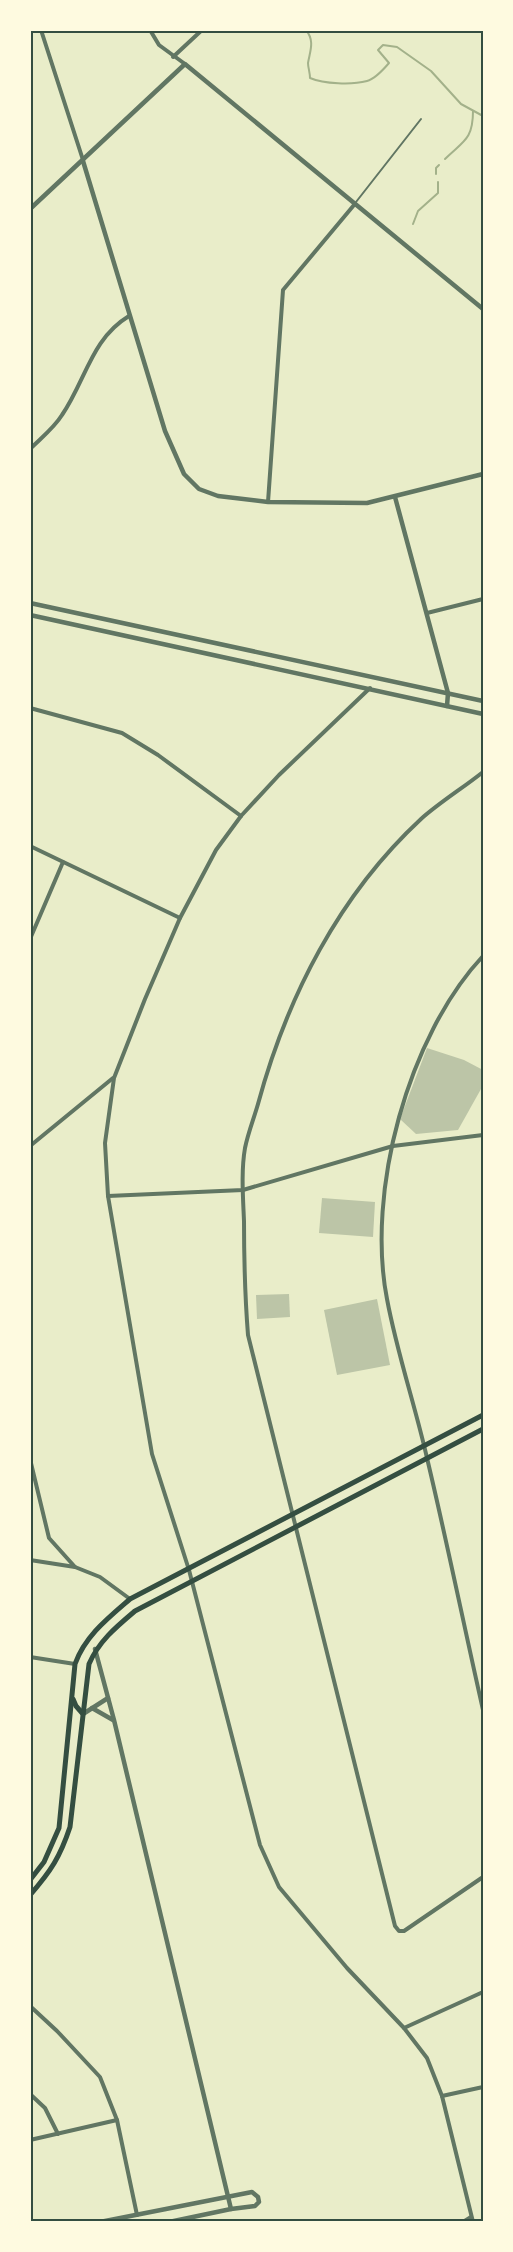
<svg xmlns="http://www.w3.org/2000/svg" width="513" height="2252" viewBox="0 0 513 2252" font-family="Roboto,sans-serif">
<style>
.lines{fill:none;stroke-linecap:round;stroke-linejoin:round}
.stream{stroke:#a3b18a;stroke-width:2}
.building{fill:#bcc5a7}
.service{stroke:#617663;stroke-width:2}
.minor{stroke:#617663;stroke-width:4}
.tertiary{stroke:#617663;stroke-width:4.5}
.secondary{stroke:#344e41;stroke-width:5}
.neatline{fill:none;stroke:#344e41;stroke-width:2}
</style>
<rect width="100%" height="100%" fill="#e9edc9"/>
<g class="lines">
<!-- stream -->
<g class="stream">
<path d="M 306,30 C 315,41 310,51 308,63 C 308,67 310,73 310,78 C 324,84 352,85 367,81 C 375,79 383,70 389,63 L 378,50 L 383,45 L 397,47 L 431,71 L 461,104 L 483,116"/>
<path d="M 445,159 C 463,141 473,140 473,111"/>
<path d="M 436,174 L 436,168 L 439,165"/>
<path d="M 413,224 L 418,211 L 438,193 L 438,182"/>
</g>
</g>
<!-- building -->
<g class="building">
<path d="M 427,1048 L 464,1060 L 483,1070 L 481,1089 L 458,1130 L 416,1134 L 400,1119 Z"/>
<path d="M 322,1198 L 375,1202 L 373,1237 L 319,1233 Z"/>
<path d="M 289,1294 L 290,1317 L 257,1319 L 256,1295 Z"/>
<path d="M 377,1299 L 390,1365 L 337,1375 L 324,1310 Z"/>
</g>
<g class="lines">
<!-- service -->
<path class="service" d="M 356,202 L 421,119"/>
<!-- minor -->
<g class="minor">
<path d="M 41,30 L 83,160"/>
<path d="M 150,30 L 159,45 L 185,64"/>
<path d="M 173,57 L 202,30"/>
<path d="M 30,449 C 41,438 54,428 62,415 C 86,380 91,339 129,316"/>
<path d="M 268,502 L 283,290 L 354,205"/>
<path d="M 427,613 L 483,599"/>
<path d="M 370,688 L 279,775 L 241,816 L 216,850 L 180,918 L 145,999 L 114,1078 L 105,1143 L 108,1196 L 152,1454 L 189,1570 L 260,1845 L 279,1887 L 347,1968 L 404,2028 L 427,2058 L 442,2096 L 473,2222"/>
<path d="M 30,708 L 122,733 L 158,755 L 241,816"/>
<path d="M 483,772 C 463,788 440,802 421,819 C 339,895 287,997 258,1104 C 254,1118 248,1133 245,1148 C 241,1171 243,1197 244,1221 C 244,1259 245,1297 248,1335 L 395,1926 L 399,1931 L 404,1931 L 483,1877"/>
<path d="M 30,846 L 180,918"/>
<path d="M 30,939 L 63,862"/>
<path d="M 483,956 C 408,1036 366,1192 387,1299 C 397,1353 415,1405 427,1458 C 447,1542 464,1626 483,1710"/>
<path d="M 30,1146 L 113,1078"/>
<path d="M 108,1196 L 243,1190 L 393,1146 L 483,1135"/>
<path d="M 30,1459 L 49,1538 L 75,1567"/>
<path d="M 30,1560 L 75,1567 L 100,1577 L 130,1599"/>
<path d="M 30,1657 L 75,1664"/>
<path d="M 30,2006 L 57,2031 L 100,2077 L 117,2120 L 137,2215"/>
<path d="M 404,2028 L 483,1992"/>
<path d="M 30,2094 L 45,2108 L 58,2134"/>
<path d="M 442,2096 L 483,2087"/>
<path d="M 30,2140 L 117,2120"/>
<path d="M 463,2222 L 471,2217"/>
</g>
<!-- tertiary -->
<g class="tertiary">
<path d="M 83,161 L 165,431 L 184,474 L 199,489 L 218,496 L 268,502 L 367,503 L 483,474"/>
<path d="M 30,209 L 185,64 L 483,309"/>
<path d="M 395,497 L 448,693 L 447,706"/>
<path d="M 30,603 L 483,701"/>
<path d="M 30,615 L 483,714"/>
<path d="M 95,1649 L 114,1720 L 231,2209"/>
<path d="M 92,1708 L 113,1720"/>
<path d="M 83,1714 L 108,1698"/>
<path d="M 100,2222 L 252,2192 L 258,2197 L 259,2202 L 255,2206 L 231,2209 L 169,2222"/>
</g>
<!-- secondary -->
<g class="secondary">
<path d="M 73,1699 L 76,1706 L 83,1714"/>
<path d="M 30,1880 L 44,1862 L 59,1828 L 75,1664 C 85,1636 108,1618 130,1599 L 483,1415"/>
<path d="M 30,1895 C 51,1871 60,1857 70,1827 L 89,1664 C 99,1641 116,1627 135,1611 L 483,1429"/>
</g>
</g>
<!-- border -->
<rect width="513" height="2252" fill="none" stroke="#fefae0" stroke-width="63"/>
<rect x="32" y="32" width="450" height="2188" class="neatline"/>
</svg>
